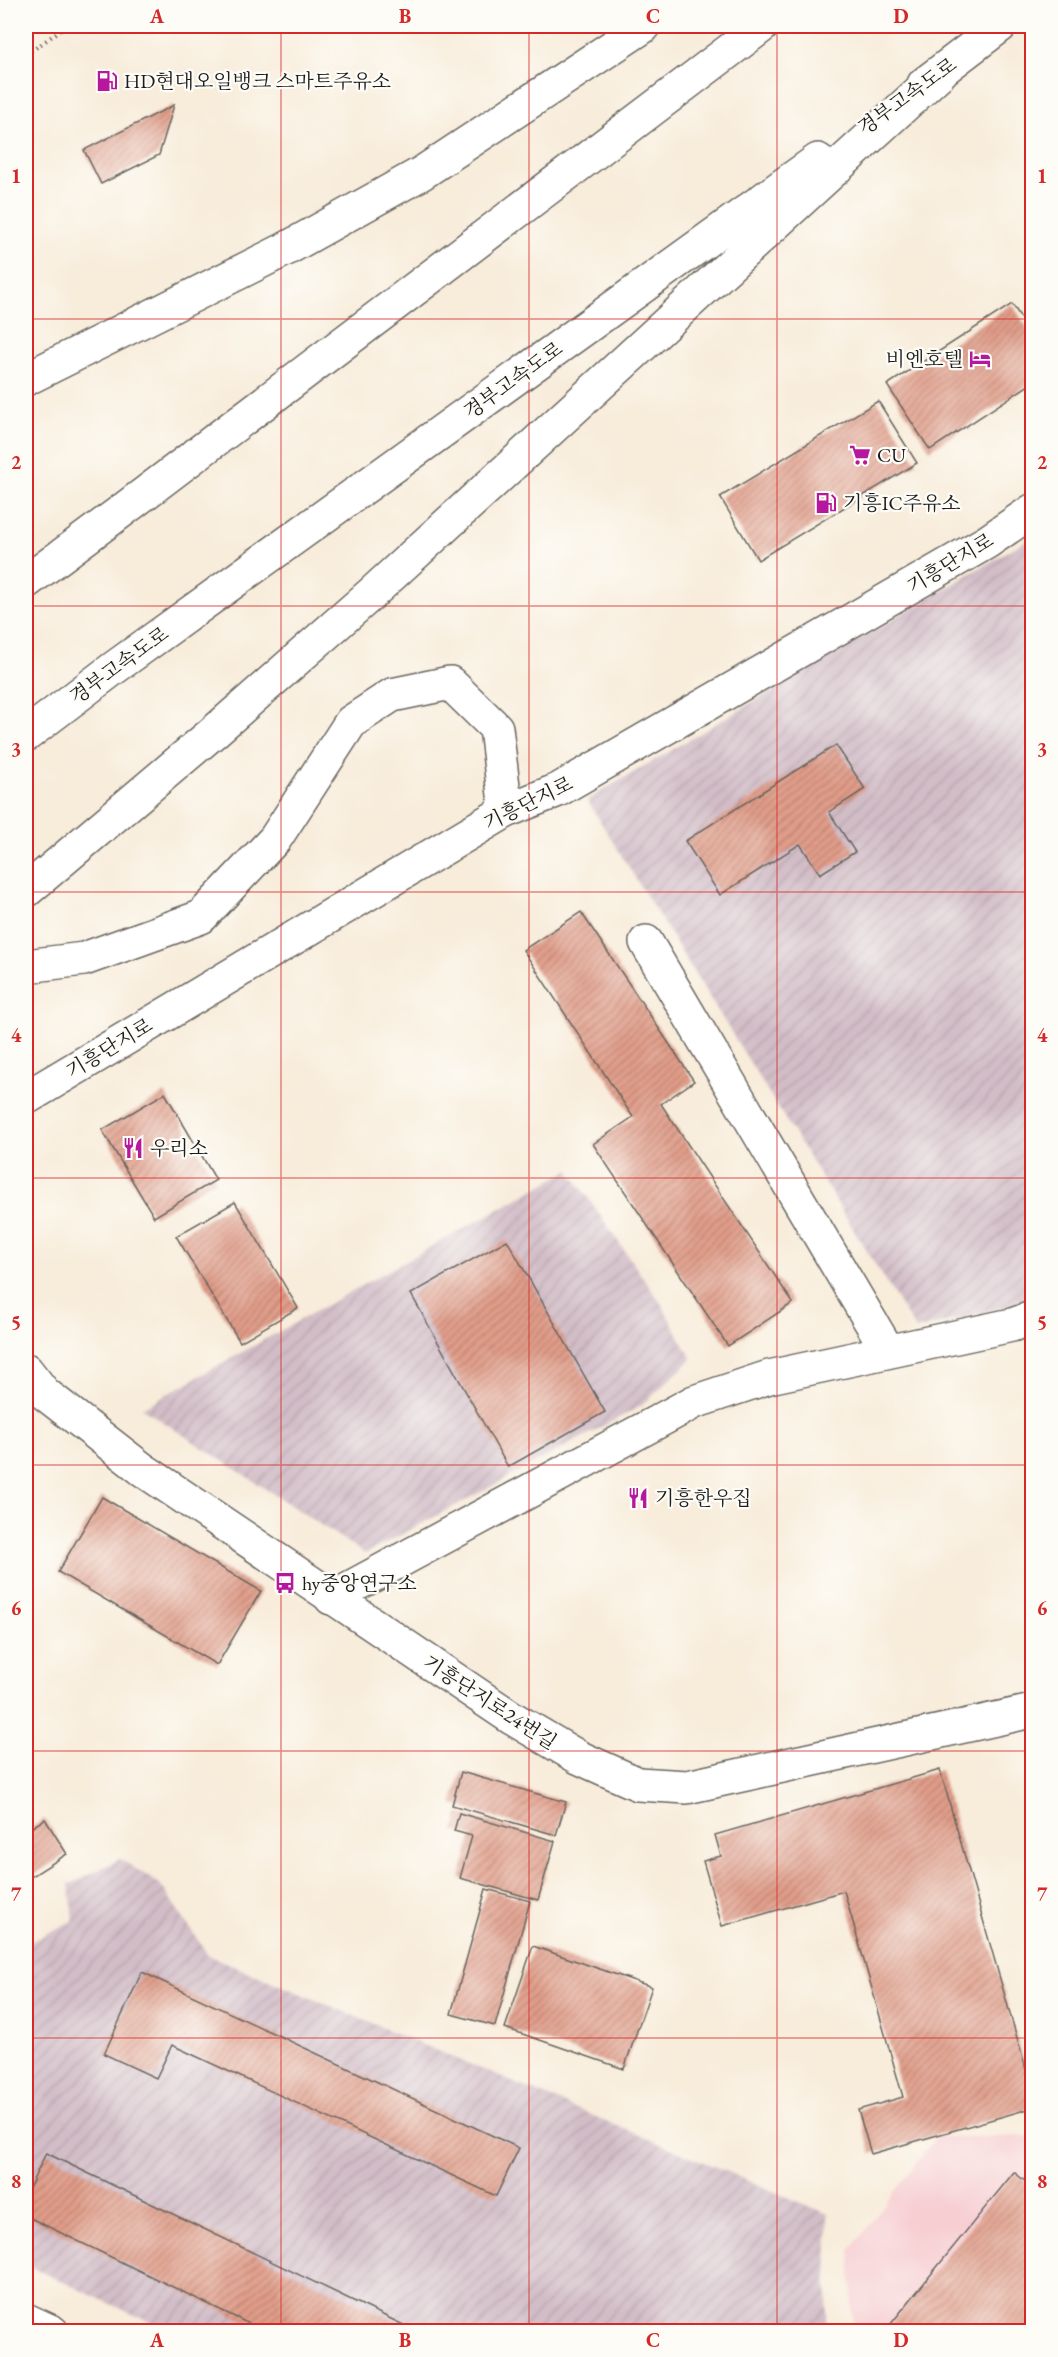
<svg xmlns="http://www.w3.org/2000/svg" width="1058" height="2357" viewBox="0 0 1058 2357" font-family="'EB Garamond','Noto Serif KR',serif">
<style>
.built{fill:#f7cfd3}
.industrial{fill:url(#industrial-furrows)}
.building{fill:url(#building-hatch)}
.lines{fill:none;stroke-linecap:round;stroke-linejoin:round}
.minor-casing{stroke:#69655e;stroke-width:36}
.highway-casing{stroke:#69655e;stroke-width:36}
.path{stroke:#69655e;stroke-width:4;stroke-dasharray:1.5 4.5;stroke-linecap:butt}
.minor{stroke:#fff;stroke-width:33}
.highway{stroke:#fff;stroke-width:33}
.grid{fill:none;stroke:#d62828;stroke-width:1.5;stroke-opacity:0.55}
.labels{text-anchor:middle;stroke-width:4.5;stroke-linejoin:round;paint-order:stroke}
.poi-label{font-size:20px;fill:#1c1c1c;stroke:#fdfcf7;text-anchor:start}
.street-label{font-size:20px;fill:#1c1c1c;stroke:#fdfcf7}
.neatline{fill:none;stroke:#d62828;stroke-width:2}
.grid-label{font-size:20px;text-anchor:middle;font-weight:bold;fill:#d62828}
</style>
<defs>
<pattern id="industrial-furrows" width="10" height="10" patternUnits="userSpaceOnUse" patternTransform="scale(1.5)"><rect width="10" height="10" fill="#d2bdc7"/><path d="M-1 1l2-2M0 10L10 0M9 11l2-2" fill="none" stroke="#b4a2aa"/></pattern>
<pattern id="building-hatch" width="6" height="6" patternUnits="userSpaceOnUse" patternTransform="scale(1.5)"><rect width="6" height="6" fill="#e19d89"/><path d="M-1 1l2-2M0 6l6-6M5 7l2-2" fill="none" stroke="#b67f6f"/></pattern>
</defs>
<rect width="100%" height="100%" fill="#fdfcf7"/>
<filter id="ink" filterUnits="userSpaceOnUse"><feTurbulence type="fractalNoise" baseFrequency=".0167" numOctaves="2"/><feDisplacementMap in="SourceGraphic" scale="12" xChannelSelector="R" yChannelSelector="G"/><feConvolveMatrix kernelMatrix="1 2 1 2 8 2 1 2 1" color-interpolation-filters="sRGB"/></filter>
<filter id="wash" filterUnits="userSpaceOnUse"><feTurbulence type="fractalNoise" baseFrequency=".008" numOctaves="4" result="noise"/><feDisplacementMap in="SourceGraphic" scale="24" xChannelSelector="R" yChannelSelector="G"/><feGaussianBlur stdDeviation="1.35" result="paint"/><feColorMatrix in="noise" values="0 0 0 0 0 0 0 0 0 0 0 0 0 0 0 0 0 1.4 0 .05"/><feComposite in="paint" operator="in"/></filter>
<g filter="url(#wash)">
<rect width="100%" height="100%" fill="#f8ecda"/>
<!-- built -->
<path class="built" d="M 1032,2136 L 1032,2331 L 853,2331 L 850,2250 L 936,2137 Z"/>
<!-- industrial -->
<g class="industrial">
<path d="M 1032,537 L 1032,1300 L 916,1330 L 587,800 Z"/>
<path d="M 569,1170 L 662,1305 L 692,1359 L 641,1406 L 365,1554 L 142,1408 Z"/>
<path d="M 120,1859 L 160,1884 L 208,1955 L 828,2214 L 827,2331 L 169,2331 L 26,2265 L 26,1944 L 74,1920 L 69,1885 Z"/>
</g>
<g id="blocks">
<!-- building -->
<g class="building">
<path d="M 174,105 L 159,155 L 101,184 L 84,150 Z"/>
<path d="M 1012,304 L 1032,335 L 1032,383 L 930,450 L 887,385 Z"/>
<path d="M 878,401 L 917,463 L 758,560 L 720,497 Z"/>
<path d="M 836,745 L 865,789 L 829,812 L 855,852 L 820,874 L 800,844 L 720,895 L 685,841 Z"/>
<path d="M 581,912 L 694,1081 L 661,1104 L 793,1303 L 728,1346 L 593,1144 L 633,1117 L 523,950 Z"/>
<path d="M 165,1093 L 216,1180 L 154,1217 L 102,1130 Z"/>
<path d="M 235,1202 L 298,1308 L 240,1342 L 176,1236 Z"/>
<path d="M 507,1240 L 605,1412 L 508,1467 L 411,1294 Z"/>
<path d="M 102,1497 L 261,1591 L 217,1665 L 58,1572 Z"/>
<path d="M 940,1770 L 1032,2090 L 1032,2108 L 871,2154 L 858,2110 L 903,2097 L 844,1891 L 722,1926 L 703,1861 L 721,1856 L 715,1835 Z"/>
<path d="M 461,1772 L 566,1802 L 556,1835 L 452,1805 Z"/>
<path d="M 459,1813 L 555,1841 L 538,1900 L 460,1878 L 472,1836 L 454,1831 Z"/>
<path d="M 45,1819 L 67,1854 L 26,1880 L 26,1831 Z"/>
<path d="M 486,1889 L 530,1901 L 495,2026 L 451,2014 Z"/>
<path d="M 533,1946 L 652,1987 L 624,2069 L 505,2028 Z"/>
<path d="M 142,1972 L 519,2148 L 496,2196 L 172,2045 L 156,2078 L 104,2054 Z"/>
<path d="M 46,2153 L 418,2332 L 266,2332 L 26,2216 L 26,2195 Z"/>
<path d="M 1014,2172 L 1032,2187 L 1032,2332 L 898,2332 L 890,2325 Z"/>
</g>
</g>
</g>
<g filter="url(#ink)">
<use href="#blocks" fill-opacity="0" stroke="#69655e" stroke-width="1.5"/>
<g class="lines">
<defs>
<g id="minor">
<path d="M 646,942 L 888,1351"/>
<path d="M 26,1098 L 506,811 L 558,790 L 987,542 L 1032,511"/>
<path d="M 26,1370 L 44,1393 L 142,1469 L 512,1718 L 578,1757 L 638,1784 L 687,1787 L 1032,1711"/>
<path d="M 331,1598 L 694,1402 L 769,1377 L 1012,1325 L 1032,1318"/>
<path d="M 26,2320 L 52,2332"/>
</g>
<g id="highway">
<path d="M 924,84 L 1000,26"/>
<path d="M 26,379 L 286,249 L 422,173 L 644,26"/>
<path d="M 26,582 L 119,513 L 762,26"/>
<path d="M 26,735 L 114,668 L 818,160"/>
<path d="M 26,891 L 215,731 L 371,594 L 941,72"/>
<path d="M 26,966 L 84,959 L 201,917 L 275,839 L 351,722 L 392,695 L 450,683 L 496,728 L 506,811"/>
</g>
</defs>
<!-- minor casing -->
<use href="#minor" class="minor-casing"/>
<!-- highway casing -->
<use href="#highway" class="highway-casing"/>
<!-- path -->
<path class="path" d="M 26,55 L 66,26"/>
<!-- minor -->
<use href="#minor" class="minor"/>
<!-- highway -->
<use href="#highway" class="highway"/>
</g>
</g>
<!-- grid -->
<path class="grid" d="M 281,26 L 281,2332M 529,26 L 529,2332M 777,26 L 777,2332M 26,319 L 1032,319M 26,606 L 1032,606M 26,892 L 1032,892M 26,1178 L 1032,1178M 26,1465 L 1032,1465M 26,1751 L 1032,1751M 26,2038 L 1032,2038"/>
<!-- icons -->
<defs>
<symbol id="fuel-bare" viewBox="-9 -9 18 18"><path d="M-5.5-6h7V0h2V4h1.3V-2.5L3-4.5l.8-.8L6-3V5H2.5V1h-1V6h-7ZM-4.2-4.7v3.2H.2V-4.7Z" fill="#b5179e" stroke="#fdfcf7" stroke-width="2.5" paint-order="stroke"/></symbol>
<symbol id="hotel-bare" viewBox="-9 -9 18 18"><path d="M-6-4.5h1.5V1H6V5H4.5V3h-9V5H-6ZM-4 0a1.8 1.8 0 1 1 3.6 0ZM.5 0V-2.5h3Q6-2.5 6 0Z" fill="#b5179e" stroke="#fdfcf7" stroke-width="2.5" paint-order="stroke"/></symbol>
<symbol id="supermarket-bare" viewBox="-9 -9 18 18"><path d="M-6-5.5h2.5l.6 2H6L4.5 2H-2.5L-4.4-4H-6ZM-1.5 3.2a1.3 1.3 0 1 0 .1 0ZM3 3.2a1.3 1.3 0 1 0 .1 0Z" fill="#b5179e" stroke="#fdfcf7" stroke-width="2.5" paint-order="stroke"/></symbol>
<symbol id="restaurant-bare" viewBox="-9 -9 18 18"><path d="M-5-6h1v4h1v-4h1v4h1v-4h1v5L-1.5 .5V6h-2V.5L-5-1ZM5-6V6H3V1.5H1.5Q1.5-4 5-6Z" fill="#b5179e" stroke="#fdfcf7" stroke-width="2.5" paint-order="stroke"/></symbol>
<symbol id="bus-bare" viewBox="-9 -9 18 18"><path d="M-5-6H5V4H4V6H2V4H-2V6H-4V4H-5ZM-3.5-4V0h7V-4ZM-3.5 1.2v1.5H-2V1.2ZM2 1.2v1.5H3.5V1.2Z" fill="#b5179e" stroke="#fdfcf7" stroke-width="2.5" paint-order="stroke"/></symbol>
</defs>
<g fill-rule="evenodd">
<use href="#fuel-bare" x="92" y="66" width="30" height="30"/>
<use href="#hotel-bare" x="965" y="344" width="30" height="30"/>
<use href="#supermarket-bare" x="845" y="440" width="30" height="30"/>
<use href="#fuel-bare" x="811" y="488" width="30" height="30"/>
<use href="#restaurant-bare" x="118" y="1133" width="30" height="30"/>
<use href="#restaurant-bare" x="623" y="1483" width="30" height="30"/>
<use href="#bus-bare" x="270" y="1568" width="30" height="30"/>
</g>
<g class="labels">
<!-- poi labels -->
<g class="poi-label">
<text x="124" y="88">HD현대오일뱅크 스마트주유소</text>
<text x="963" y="366" text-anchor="end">비엔호텔</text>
<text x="877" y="462">CU</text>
<text x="843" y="510">기흥IC주유소</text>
<text x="150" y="1155">우리소</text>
<text x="655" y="1505">기흥한우집</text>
<text x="302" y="1590">hy중앙연구소</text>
</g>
<!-- street labels -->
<g class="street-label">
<text transform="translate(907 96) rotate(-36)" y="7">경부고속도로</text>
<text transform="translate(513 380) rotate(-36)" y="7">경부고속도로</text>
<text transform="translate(950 563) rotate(-31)" y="7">기흥단지로</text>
<text transform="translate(119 665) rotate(-36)" y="7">경부고속도로</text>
<text transform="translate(528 803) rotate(-26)" y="7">기흥단지로</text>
<text transform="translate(109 1048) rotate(-31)" y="7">기흥단지로</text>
<text transform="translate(490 1702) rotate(33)" y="7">기흥단지로24번길</text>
</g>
</g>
<!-- margin -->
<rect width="1058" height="2357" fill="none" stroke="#fdfcf7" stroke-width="66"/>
<rect x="33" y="33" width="992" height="2291" class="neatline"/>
<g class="grid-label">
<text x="157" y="23">A</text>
<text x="405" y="23">B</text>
<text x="653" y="23">C</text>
<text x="901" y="23">D</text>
<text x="16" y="183">1</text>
<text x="1042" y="183">1</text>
<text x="16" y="469">2</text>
<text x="1042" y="469">2</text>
<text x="16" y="756">3</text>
<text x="1042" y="756">3</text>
<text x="16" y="1042">4</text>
<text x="1042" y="1042">4</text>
<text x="16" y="1329">5</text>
<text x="1042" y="1329">5</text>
<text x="16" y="1615">6</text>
<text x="1042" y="1615">6</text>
<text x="16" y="1901">7</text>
<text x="1042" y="1901">7</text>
<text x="16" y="2188">8</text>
<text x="1042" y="2188">8</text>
<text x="157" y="2347">A</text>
<text x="405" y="2347">B</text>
<text x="653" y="2347">C</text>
<text x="901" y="2347">D</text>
</g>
</svg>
